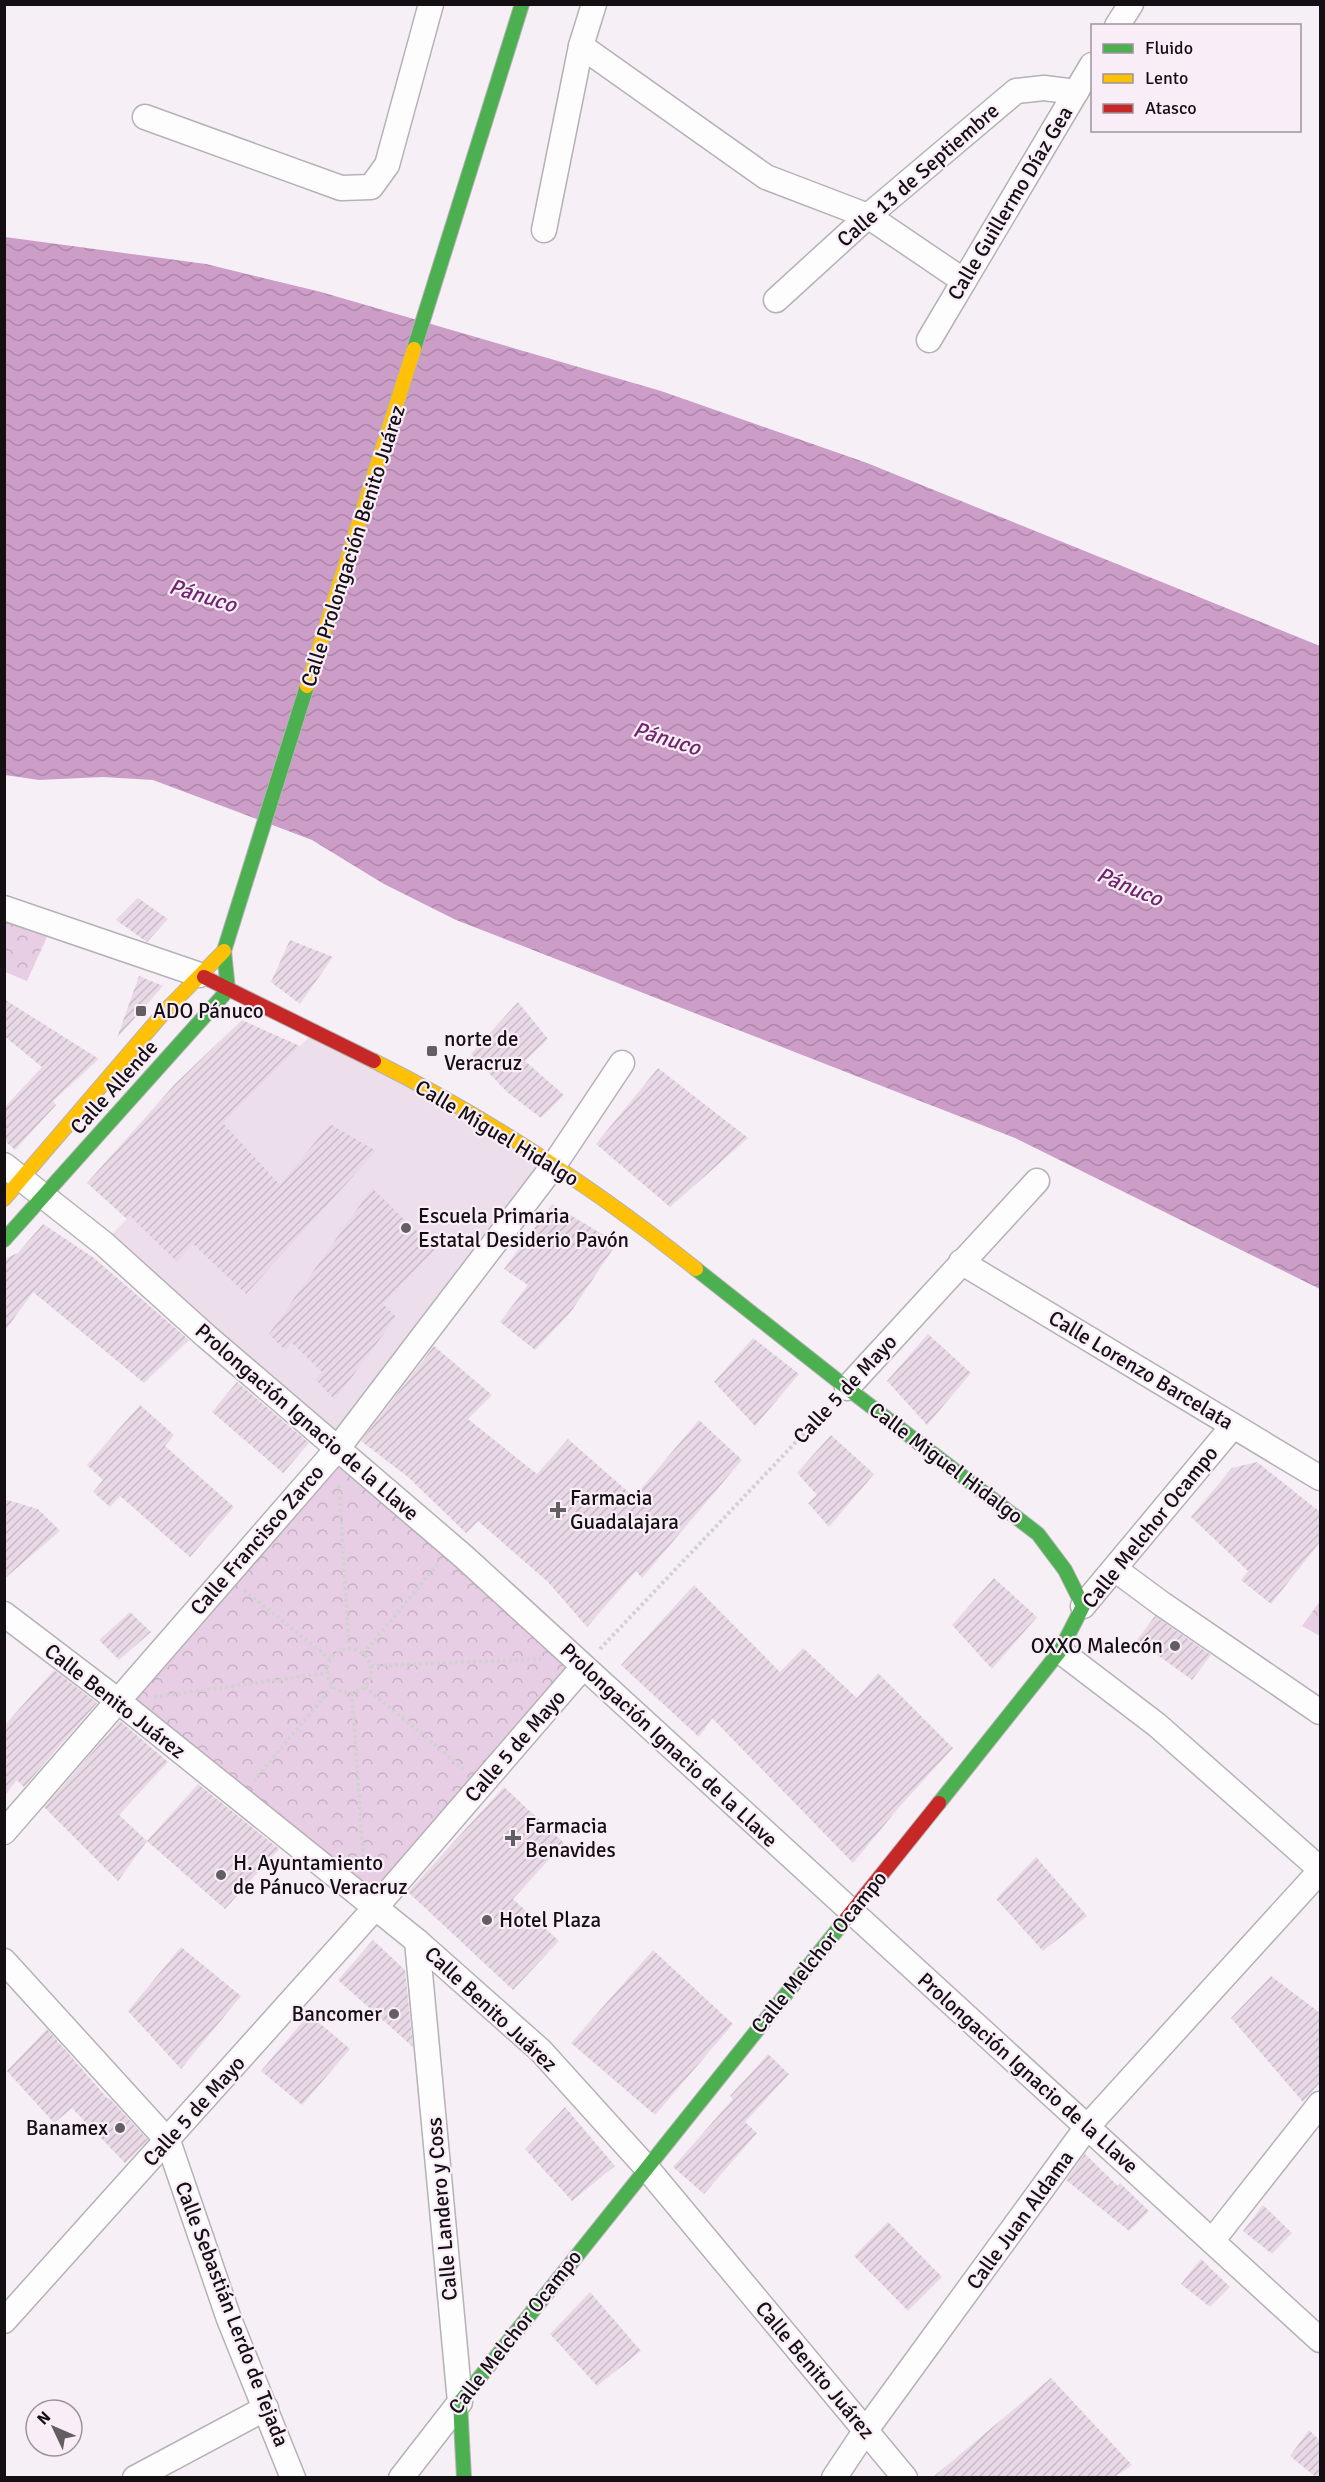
<svg xmlns="http://www.w3.org/2000/svg" width="1325" height="2482" viewBox="0 0 1325 2482" font-family="Signika,sans-serif">
<style>
.built{fill:#ecdfeb}
.park{fill:url(#park-crowns)}
.water{fill:url(#water-waves)}
.building{fill:url(#building-hatch)}
.lines{fill:none;stroke-linecap:round;stroke-linejoin:round}
.street-casing{stroke:#b5b1b5;stroke-width:27}
.fast-casing{stroke:#b5b1b5;stroke-width:16}
.slow-casing{stroke:#b5b1b5;stroke-width:16}
.jam-casing{stroke:#b5b1b5;stroke-width:16}
.path{stroke:#d3d1d3;stroke-width:4;stroke-dasharray:3 3;stroke-linecap:butt}
.street{stroke:#fefdfe;stroke-width:24}
.fast{stroke:#4caf50;stroke-width:14}
.slow{stroke:#ffc107;stroke-width:14}
.jam{stroke:#c62828;stroke-width:14}
.poi-dot{fill:#625e62;stroke:#f9edf8;stroke-width:2}
.labels{text-anchor:middle;stroke-width:4.5;stroke-linejoin:round;paint-order:stroke}
.street-label{font-size:21px;fill:#130f12;stroke:#f9edf8}
.poi-label{font-size:21px;fill:#130f12;stroke:#f9edf8;text-anchor:start}
.water-label{font-size:22px;font-style:italic;fill:#6f246c;stroke:#f9edf8}
</style>
<defs>
<pattern id="park-crowns" width="20" height="18" patternUnits="userSpaceOnUse" patternTransform="scale(1.5)"><rect width="20" height="18" fill="#e8cee5"/><path d="M2 6a3 3 0 1 1 6 0M12 15a3 3 0 1 1 6 0" fill="none" stroke="#c6b0c3"/></pattern>
<pattern id="water-waves" width="16" height="10" patternUnits="userSpaceOnUse" patternTransform="scale(1.5)"><rect width="16" height="10" fill="#cb9dc7"/><path d="M0 5q4-4 8 0t8 0" fill="none" stroke="#ad86aa"/></pattern>
<pattern id="building-hatch" width="6" height="6" patternUnits="userSpaceOnUse" patternTransform="scale(1.5)"><rect width="6" height="6" fill="#e9d9e7"/><path d="M-1 1l2-2M0 6l6-6M5 7l2-2" fill="none" stroke="#c7b9c5"/></pattern>
</defs>
<rect width="100%" height="100%" fill="#f6f0f6"/>
<!-- built -->
<path class="built" d="M 316,1030 L 557,1162 L 338,1448 L 103,1243 Z"/>
<!-- park -->
<g class="park">
<path d="M 4,919 L 47,937 L 27,981 L 5,972 Z"/>
<path d="M 338,1448 L 583,1667 L 375,1908 L 117,1700 Z"/>
<path d="M 1320,1601 L 1320,1636 L 1302,1626 Z"/>
</g>
<!-- water -->
<path class="water" d="M 5,237 L 206,264 L 321,292 L 661,391 L 867,463 L 1320,646 L 1320,1289 L 1015,1138 L 456,920 L 384,884 L 312,840 L 153,780 L 103,777 L 39,780 L 5,775 Z"/>
<!-- building -->
<g class="building">
<path d="M 138,898 L 168,919 L 147,942 L 116,920 Z"/>
<path d="M 290,940 L 333,957 L 300,1004 L 271,982 Z"/>
<path d="M 139,976 L 163,986 L 117,1038 Z"/>
<path d="M 4,999 L 99,1059 L 53,1101 L 56,1105 L 15,1150 L 4,1140 L 4,1108 L 42,1067 L 4,1036 Z"/>
<path d="M 518,1002 L 548,1039 L 525,1061 L 564,1095 L 541,1118 L 507,1092 L 471,1054 Z"/>
<path d="M 242,1020 L 300,1046 L 223,1123 L 280,1185 L 330,1124 L 376,1151 L 246,1294 L 193,1244 L 177,1262 L 130,1216 L 127,1219 L 87,1183 L 176,1083 Z"/>
<path d="M 658,1068 L 748,1138 L 670,1207 L 596,1144 Z"/>
<path d="M 372,1188 L 435,1249 L 383,1304 L 396,1317 L 335,1400 L 315,1379 L 322,1372 L 292,1343 L 285,1350 L 269,1334 Z"/>
<path d="M 552,1204 L 617,1243 L 570,1313 L 535,1350 L 500,1322 L 528,1285 L 504,1269 Z"/>
<path d="M 43,1224 L 94,1258 L 189,1340 L 144,1383 L 33,1292 L 4,1332 L 4,1259 L 18,1253 Z"/>
<path d="M 928,1334 L 971,1373 L 927,1425 L 887,1381 Z"/>
<path d="M 753,1338 L 799,1374 L 755,1426 L 714,1382 Z"/>
<path d="M 434,1346 L 492,1395 L 468,1419 L 537,1474 L 568,1439 L 634,1497 L 699,1420 L 742,1460 L 642,1578 L 636,1571 L 587,1627 L 548,1582 L 478,1521 L 466,1533 L 408,1477 L 361,1441 Z"/>
<path d="M 237,1382 L 309,1443 L 283,1473 L 212,1412 Z"/>
<path d="M 140,1405 L 174,1435 L 165,1446 L 234,1507 L 190,1557 L 120,1496 L 110,1507 L 93,1492 L 103,1480 L 87,1465 Z"/>
<path d="M 831,1435 L 874,1474 L 829,1527 L 808,1503 L 817,1495 L 797,1473 Z"/>
<path d="M 1257,1462 L 1320,1512 L 1320,1542 L 1271,1604 L 1241,1580 L 1248,1571 L 1191,1517 L 1232,1468 Z"/>
<path d="M 4,1499 L 38,1509 L 60,1531 L 4,1579 Z"/>
<path d="M 994,1578 L 1037,1617 L 992,1669 L 952,1625 Z"/>
<path d="M 694,1585 L 780,1672 L 803,1648 L 857,1698 L 878,1673 L 953,1748 L 901,1805 L 853,1863 L 712,1718 L 699,1737 L 621,1665 Z"/>
<path d="M 130,1612 L 151,1632 L 119,1660 L 99,1640 Z"/>
<path d="M 1155,1616 L 1211,1655 L 1192,1680 L 1137,1640 Z"/>
<path d="M 54,1670 L 97,1703 L 24,1787 L 17,1780 L 4,1796 L 4,1726 Z"/>
<path d="M 120,1721 L 168,1762 L 119,1815 L 147,1841 L 118,1881 L 44,1807 Z"/>
<path d="M 198,1784 L 279,1849 L 225,1909 L 147,1841 Z"/>
<path d="M 504,1787 L 564,1843 L 513,1899 L 559,1941 L 513,1990 L 408,1892 Z"/>
<path d="M 1036,1857 L 1087,1916 L 1043,1951 L 996,1899 Z"/>
<path d="M 373,1940 L 405,1970 L 413,2047 L 338,1980 Z"/>
<path d="M 181,1947 L 241,1996 L 181,2069 L 128,2011 Z"/>
<path d="M 653,1950 L 733,2024 L 655,2115 L 571,2043 Z"/>
<path d="M 1271,1976 L 1320,2013 L 1320,2083 L 1303,2102 L 1231,2018 Z"/>
<path d="M 309,2014 L 350,2049 L 302,2105 L 261,2071 Z"/>
<path d="M 47,2029 L 108,2099 L 109,2098 L 148,2140 L 125,2163 L 72,2108 L 54,2123 L 7,2071 Z"/>
<path d="M 768,2054 L 789,2074 L 745,2122 L 757,2133 L 704,2194 L 673,2167 L 733,2099 L 730,2096 Z"/>
<path d="M 565,2107 L 615,2166 L 572,2201 L 525,2149 Z"/>
<path d="M 1085,2154 L 1118,2186 L 1120,2183 L 1149,2211 L 1129,2231 L 1066,2180 Z"/>
<path d="M 1263,2205 L 1292,2233 L 1272,2254 L 1243,2231 Z"/>
<path d="M 888,2222 L 942,2277 L 908,2311 L 854,2256 Z"/>
<path d="M 1201,2259 L 1230,2287 L 1210,2307 L 1181,2284 Z"/>
<path d="M 590,2292 L 641,2351 L 597,2386 L 550,2334 Z"/>
<path d="M 1051,2378 L 1132,2465 L 1113,2478 L 932,2478 Z"/>
<path d="M 1309,2430 L 1320,2441 L 1320,2478 L 1317,2478 L 1290,2456 Z"/>
</g>
<g class="lines">
<defs>
<g id="street">
<path d="M 1117,26 L 1131,4"/>
<path d="M 581,46 L 766,177 L 868,216 L 964,281"/>
<path d="M 145,117 L 341,188 L 371,187 L 387,165 L 431,4"/>
<path d="M 544,230 L 581,46 L 594,4"/>
<path d="M 776,300 L 868,216 L 1016,91 L 1044,88 L 1076,92"/>
<path d="M 929,340 L 1092,65"/>
<path d="M 4,908 L 200,975"/>
<path d="M 4,1165 L 103,1243 L 206,1336 L 463,1556 L 1320,2340"/>
<path d="M 961,1262 L 1320,1478"/>
<path d="M 847,1388 L 1037,1181"/>
<path d="M 1116,1570 L 1162,1604 L 1320,1712"/>
<path d="M 1083,1606 L 1233,1426"/>
<path d="M 4,1614 L 117,1700 L 417,1941 L 541,2051 L 646,2167 L 905,2478"/>
<path d="M 1060,1651 L 1157,1725 L 1320,1869"/>
<path d="M 4,1832 L 338,1448 L 554,1165 L 622,1063"/>
<path d="M 4,1961 L 168,2141 L 229,2319 L 293,2478"/>
<path d="M 1212,2241 L 1320,2104"/>
<path d="M 4,2321 L 375,1908 L 583,1667"/>
<path d="M 135,2478 L 266,2408"/>
<path d="M 401,2478 L 460,2402 L 417,1941"/>
<path d="M 834,2478 L 866,2430 L 1087,2127 L 1320,1871"/>
</g>
<g id="fast">
<path d="M 414,349 L 522,4"/>
<path d="M 4,1240 L 228,990 L 224,951 L 307,686"/>
<path d="M 696,1269 L 847,1388 L 1038,1534 L 1065,1570 L 1083,1606 L 1060,1651 L 939,1803"/>
<path d="M 464,2478 L 460,2402 L 846,1919"/>
</g>
<g id="slow">
<path d="M 307,686 L 414,349"/>
<path d="M 374,1061 C 488,1118 596,1189 696,1269"/>
<path d="M 4,1199 L 167,1009 L 224,951"/>
</g>
<g id="jam">
<path d="M 204,977 L 374,1061"/>
<path d="M 846,1919 L 939,1803"/>
</g>
</defs>
<!-- street casing -->
<use href="#street" class="street-casing"/>
<!-- fast casing -->
<use href="#fast" class="fast-casing"/>
<!-- slow casing -->
<use href="#slow" class="slow-casing"/>
<!-- jam casing -->
<use href="#jam" class="jam-casing"/>
<!-- path -->
<g class="path">
<path d="M 339,1485 L 349,1648"/>
<path d="M 244,1590 L 330,1659"/>
<circle cx="349" cy="1671" r="22"/>
<path d="M 600,1649 L 828,1408"/>
<path d="M 363,1654 L 438,1564"/>
<path d="M 371,1666 L 541,1659"/>
<path d="M 365,1687 L 464,1769"/>
<path d="M 352,1693 L 364,1869"/>
<path d="M 154,1697 L 326,1673"/>
<path d="M 254,1781 L 332,1687"/>
</g>
<!-- street -->
<use href="#street" class="street"/>
<!-- fast -->
<use href="#fast" class="fast"/>
<!-- slow -->
<use href="#slow" class="slow"/>
<!-- jam -->
<use href="#jam" class="jam"/>
</g>
<!-- markers -->
<g class="poi-dot">
<rect x="135" y="1005" width="12" height="12" rx="3"/>
<rect x="426" y="1045" width="12" height="12" rx="3"/>
<circle cx="406" cy="1228" r="6"/>
<path d="M555 1501h6v6h6v6h-6v6h-6v-6h-6v-6h6z"/>
<circle cx="1175" cy="1646" r="6"/>
<path d="M510 1829h6v6h6v6h-6v6h-6v-6h-6v-6h6z"/>
<circle cx="221" cy="1875" r="6"/>
<circle cx="487" cy="1920" r="6"/>
<circle cx="394" cy="2014" r="6"/>
<circle cx="120" cy="2128" r="6"/>
</g>
<g class="labels">
<!-- street labels -->
<g class="street-label">
<text transform="translate(918 175) rotate(-41)" y="7">Calle 13 de Septiembre</text>
<text transform="translate(1010 203) rotate(-59)" y="7">Calle Guillermo Díaz Gea</text>
<text transform="translate(353 546) rotate(-72)" y="7">Calle Prolongación Benito Juárez</text>
<text transform="translate(114 1087) rotate(-48)" y="7">Calle Allende</text>
<text transform="translate(497 1133) rotate(31)" y="7">Calle Miguel Hidalgo</text>
<text transform="translate(1141 1370) rotate(31)" y="7">Calle Lorenzo Barcelata</text>
<text transform="translate(845 1389) rotate(-47)" y="7">Calle 5 de Mayo</text>
<text transform="translate(307 1422) rotate(41)" y="7">Prolongación Ignacio de la Llave</text>
<text transform="translate(946 1463) rotate(37)" y="7">Calle Miguel Hidalgo</text>
<text transform="translate(1150 1527) rotate(-51)" y="7">Calle Melchor Ocampo</text>
<text transform="translate(257 1540) rotate(-49)" y="7">Calle Francisco Zarco</text>
<text transform="translate(115 1701) rotate(38)" y="7">Calle Benito Juárez</text>
<text transform="translate(669 1745) rotate(43)" y="7">Prolongación Ignacio de la Llave</text>
<text transform="translate(515 1746) rotate(-49)" y="7">Calle 5 de Mayo</text>
<text transform="translate(819 1952) rotate(-51)" y="7">Calle Melchor Ocampo</text>
<text transform="translate(491 2009) rotate(43)" y="7">Calle Benito Juárez</text>
<text transform="translate(1028 2073) rotate(42)" y="7">Prolongación Ignacio de la Llave</text>
<text transform="translate(194 2111) rotate(-48)" y="7">Calle 5 de Mayo</text>
<text transform="translate(442 2209) rotate(-95)" y="7">Calle Landero y Coss</text>
<text transform="translate(1020 2220) rotate(-54)" y="7">Calle Juan Aldama</text>
<text transform="translate(232 2314) rotate(69)" y="7">Calle Sebastián Lerdo de Tejada</text>
<text transform="translate(515 2332) rotate(-52)" y="7">Calle Melchor Ocampo</text>
<text transform="translate(815 2370) rotate(50)" y="7">Calle Benito Juárez</text>
</g>
<!-- poi labels -->
<g class="poi-label">
<text x="153" y="1018">ADO Pánuco</text>
<text x="444" y="1046">norte de<tspan x="444" dy="24">Veracruz</tspan></text>
<text x="418" y="1223">Escuela Primaria<tspan x="418" dy="24">Estatal Desiderio Pavón</tspan></text>
<text x="570" y="1505">Farmacia<tspan x="570" dy="24">Guadalajara</tspan></text>
<text x="1163" y="1653" text-anchor="end">OXXO Malecón</text>
<text x="525" y="1833">Farmacia<tspan x="525" dy="24">Benavides</tspan></text>
<text x="233" y="1870">H. Ayuntamiento<tspan x="233" dy="24">de Pánuco Veracruz</tspan></text>
<text x="499" y="1927">Hotel Plaza</text>
<text x="382" y="2021" text-anchor="end">Bancomer</text>
<text x="108" y="2135" text-anchor="end">Banamex</text>
</g>
<!-- water labels -->
<g class="water-label">
<text transform="translate(203 595) rotate(17)" y="8">Pánuco</text>
<text transform="translate(667 738) rotate(17)" y="8">Pánuco</text>
<text transform="translate(1130 886) rotate(23)" y="8">Pánuco</text>
</g>
</g>
<!-- border -->
<rect width="1325" height="2482" fill="none" stroke="#130f12" stroke-width="12"/>
<!-- legend -->
<rect x="1091" y="24" width="210" height="108" fill="#f9edf8" stroke="#9d949c" stroke-width="1.5"/>
<rect x="1103" y="44" width="30" height="9" fill="#4caf50" stroke="#9d949c" stroke-width="1.5"/>
<text x="1145" y="54" font-size="18" fill="#130f12">Fluido</text>
<rect x="1103" y="74" width="30" height="9" fill="#ffc107" stroke="#9d949c" stroke-width="1.5"/>
<text x="1145" y="84" font-size="18" fill="#130f12">Lento</text>
<rect x="1103" y="104" width="30" height="9" fill="#c62828" stroke="#9d949c" stroke-width="1.5"/>
<text x="1145" y="114" font-size="18" fill="#130f12">Atasco</text>
<!-- north arrow -->
<g transform="translate(54 2428) rotate(314)"><circle r="28" fill="#f9edf8" stroke="#9d949c" stroke-width="1.5"/>
<path d="M0-4.5L10 22L0 15L-10 22Z" fill="#625e62"/>
<text y="-9" font-size="16" font-weight="bold" text-anchor="middle" fill="#130f12">N</text>
</g>
</svg>
